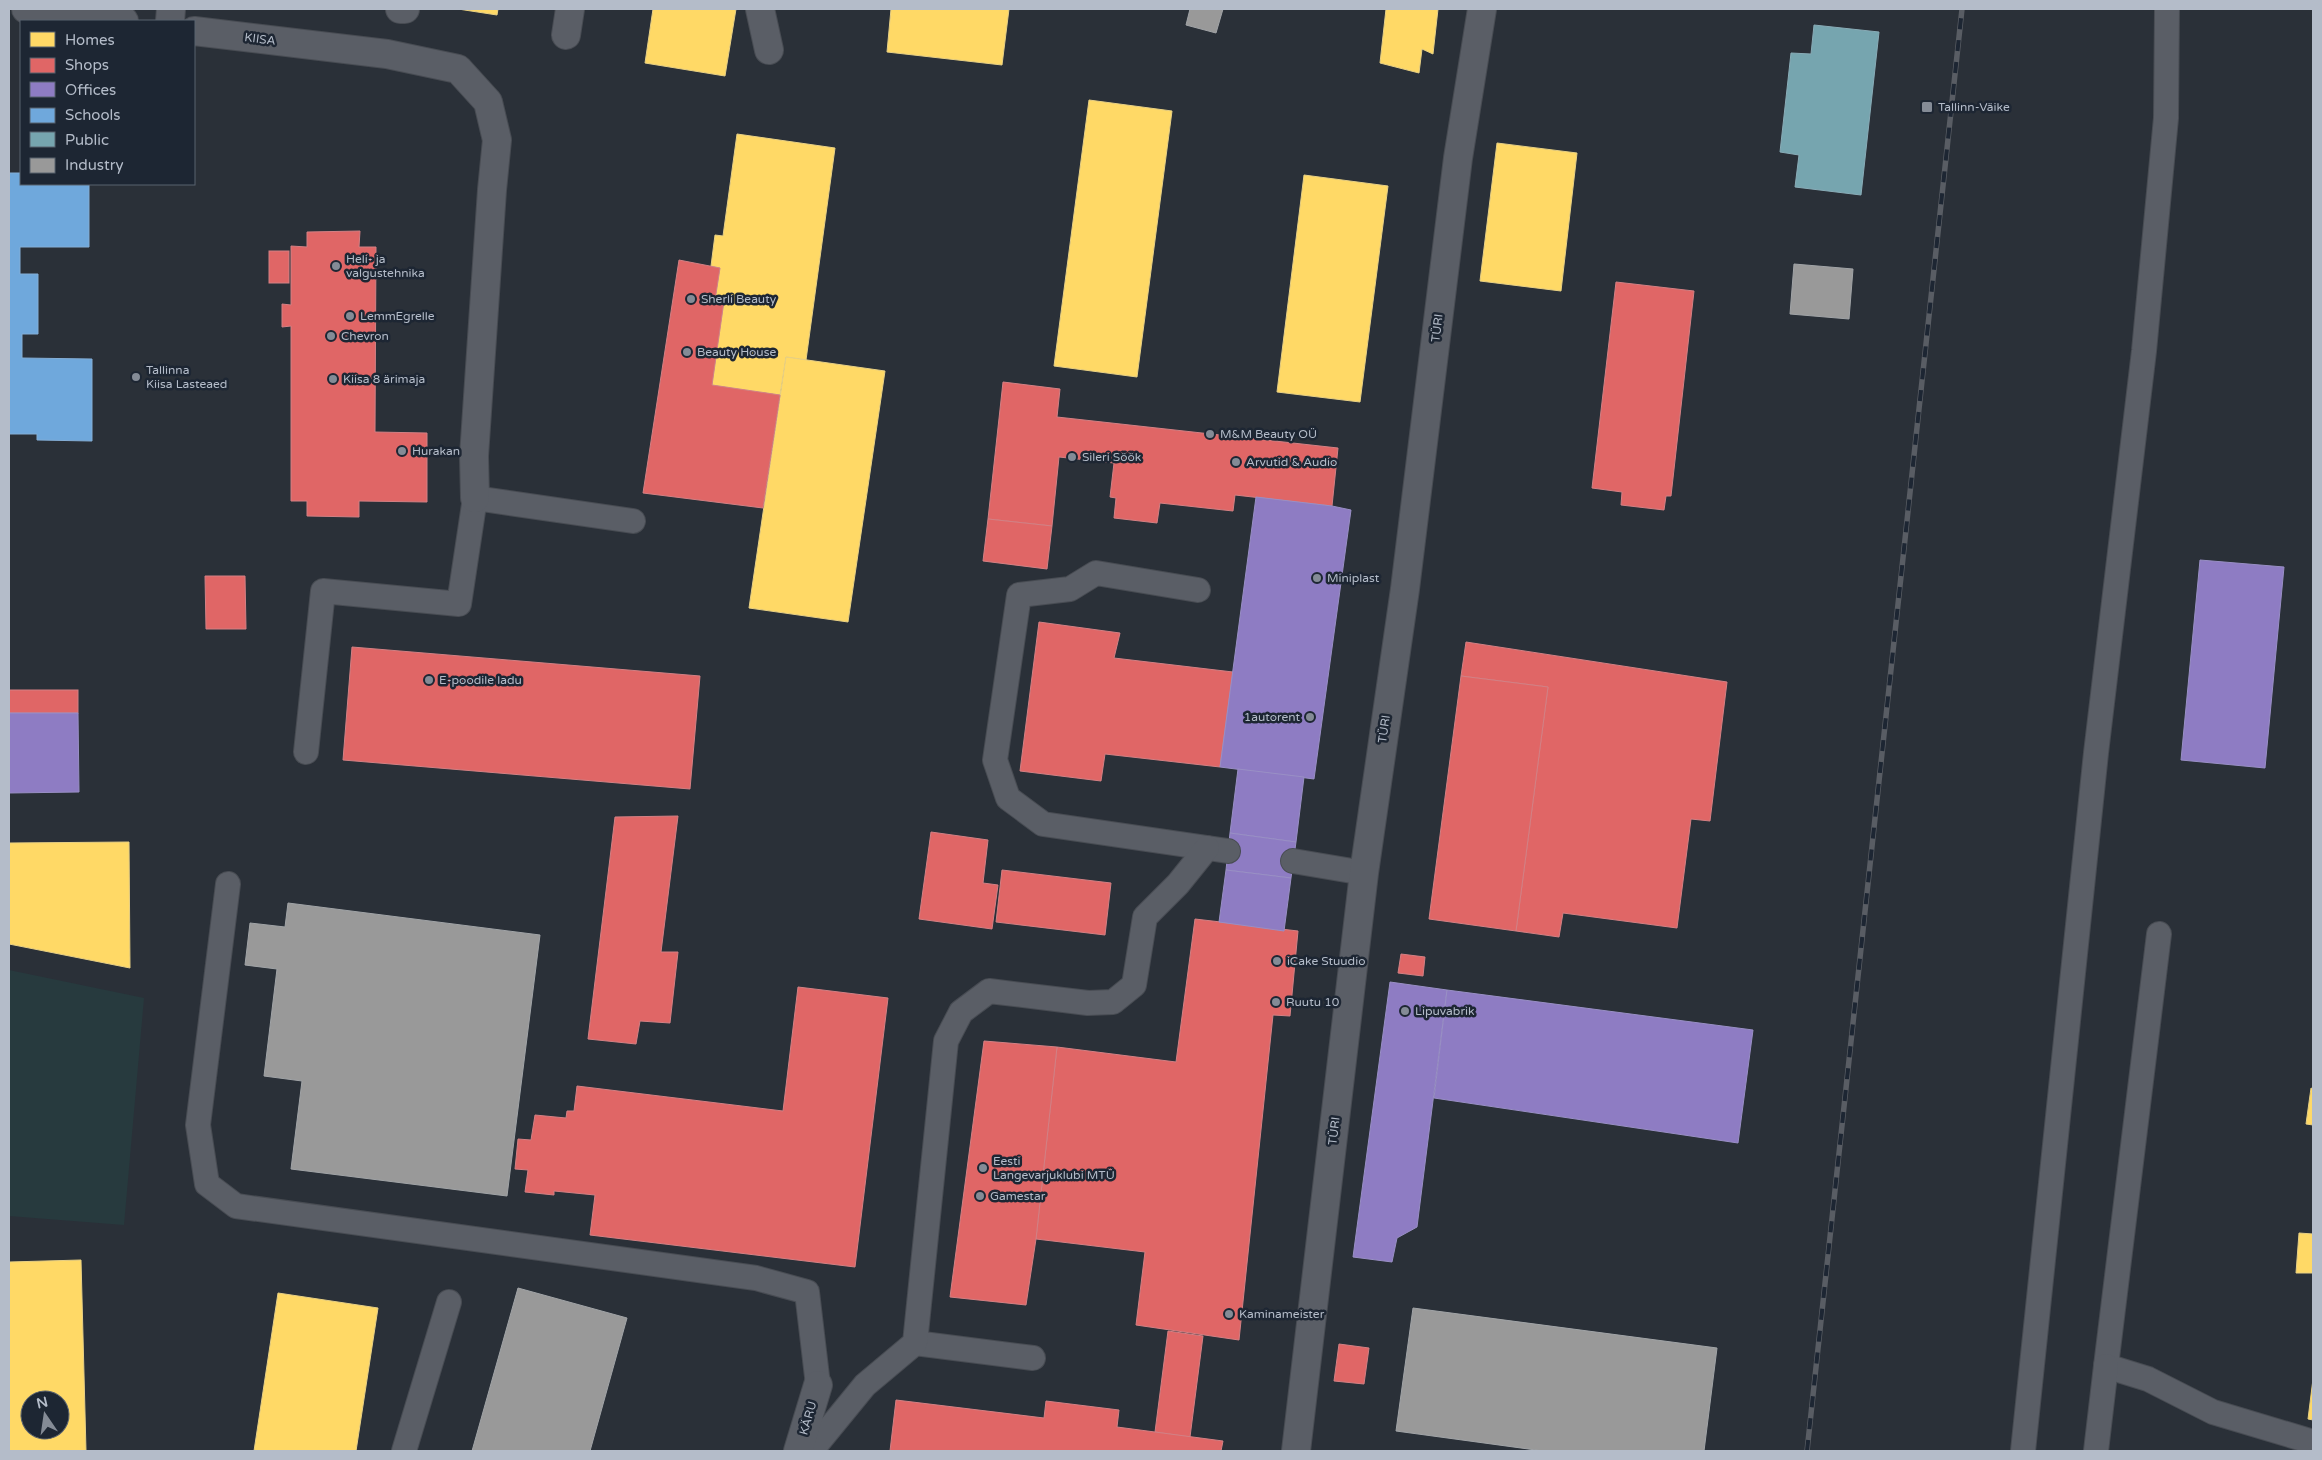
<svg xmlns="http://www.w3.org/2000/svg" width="2322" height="1460" viewBox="0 0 2322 1460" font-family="'Varela Round',sans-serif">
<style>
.green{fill:#273a3e}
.homes{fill:#ffd966;stroke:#e8d084;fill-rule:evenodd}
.shops{fill:#e06666;stroke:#d38084}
.offices{fill:#8e7cc3;stroke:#998fc5}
.schools{fill:#6fa8dc;stroke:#84aed6}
.public{fill:#76a5af;stroke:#89acb7}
.industry{fill:#999;stroke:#a1a4a7}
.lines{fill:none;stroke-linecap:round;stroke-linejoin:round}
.service-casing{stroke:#484c53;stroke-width:26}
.minor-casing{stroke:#484c53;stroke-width:30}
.service{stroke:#5a5e66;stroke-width:24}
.minor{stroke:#5a5e66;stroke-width:28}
.rail-casing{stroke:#595d64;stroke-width:5.5}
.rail{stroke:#1d2633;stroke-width:4;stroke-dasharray:11;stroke-linecap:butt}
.poi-dot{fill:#848b96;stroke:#1d2633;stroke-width:2}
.labels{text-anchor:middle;stroke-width:5;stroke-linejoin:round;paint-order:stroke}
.street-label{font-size:12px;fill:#b4bcc9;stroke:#1d2633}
.poi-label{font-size:12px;fill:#b4bcc9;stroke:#1d2633;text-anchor:start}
</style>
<rect width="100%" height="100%" fill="#2a3038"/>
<!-- green -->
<path class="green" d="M 9,970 L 144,998 L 124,1225 L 9,1216 Z"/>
<!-- homes -->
<g class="homes">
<path d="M 458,9 L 498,9 L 497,15 Z"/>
<path d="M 653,9 L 736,9 L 725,76 L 645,63 Z"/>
<path d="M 891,9 L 1009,9 L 1002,65 L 887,52 Z"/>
<path d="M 1386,9 L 1438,9 L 1433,54 L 1422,49 L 1419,73 L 1380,63 Z"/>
<path d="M 1089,100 L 1172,111 L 1137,377 L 1054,366 Z"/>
<path d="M 737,134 L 835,148 L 806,360 L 786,357 L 780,395 L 712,385 L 724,301 L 715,300 L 720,268 L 711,266 L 715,235 L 723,236 Z"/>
<path d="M 1497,143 L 1577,153 L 1561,291 L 1480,281 Z"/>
<path d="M 1304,175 L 1388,186 L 1360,402 L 1277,392 Z"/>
<path d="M 786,357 L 885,371 L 848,622 L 749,608 Z"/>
<path d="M 129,842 L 130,968 L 9,944 L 9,843 Z"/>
<path d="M 2311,1088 L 2313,1089 L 2313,1125 L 2306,1124 Z"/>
<path d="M 2299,1233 L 2313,1234 L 2313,1273 L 2296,1273 Z"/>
<path d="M 81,1260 L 86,1451 L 9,1451 L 9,1262 ZM 30,1400 L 60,1400 L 60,1430 L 30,1430 Z"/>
<path d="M 278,1293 L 378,1308 L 356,1451 L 254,1451 Z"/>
<path d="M 2313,1379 L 2313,1420 L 2308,1419 Z"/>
</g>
<!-- shops -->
<g class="shops">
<path d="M 360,231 L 359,247 L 376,247 L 375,432 L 427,433 L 427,502 L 359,501 L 359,517 L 307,516 L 307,501 L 291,501 L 291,326 L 282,327 L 282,304 L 291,305 L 291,246 L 307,247 L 307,232 Z"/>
<rect x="269" y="251" width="20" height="32"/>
<path d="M 679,260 L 720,268 L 715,300 L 724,301 L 712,385 L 780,395 L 763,508 L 643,493 Z"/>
<path d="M 1616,282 L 1694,291 L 1671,496 L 1666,496 L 1664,510 L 1621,505 L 1622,492 L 1592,488 Z"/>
<path d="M 1003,382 L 1060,389 L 1057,417 L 1338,448 L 1332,506 L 1235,495 L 1233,511 L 1160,503 L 1157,523 L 1114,518 L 1116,498 L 1110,497 L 1114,463 L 1059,457 L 1052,526 L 988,519 Z"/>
<path d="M 988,519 L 1052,526 L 1047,569 L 983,561 Z"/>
<path d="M 205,576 L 245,576 L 246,629 L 206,629 Z"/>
<path d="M 1039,622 L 1120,633 L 1114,658 L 1233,672 L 1220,767 L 1105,754 L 1101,781 L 1020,771 Z"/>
<path d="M 1466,642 L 1727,682 L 1710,821 L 1691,819 L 1677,928 L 1563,913 L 1559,937 L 1516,931 L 1548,687 L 1461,676 Z"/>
<path d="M 352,647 L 700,676 L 690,789 L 343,760 Z"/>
<path d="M 1461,676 L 1548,687 L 1516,931 L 1429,919 Z"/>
<rect x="9" y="690" width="69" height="23"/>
<path d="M 678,816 L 661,952 L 678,952 L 670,1023 L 640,1021 L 636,1044 L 588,1039 L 615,817 Z"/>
<path d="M 931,832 L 988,840 L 983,883 L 998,885 L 992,929 L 919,919 Z"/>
<path d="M 1002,870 L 1111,883 L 1105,935 L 996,922 Z"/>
<path d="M 1195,919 L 1298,931 L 1290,1016 L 1273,1015 L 1239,1340 L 1136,1325 L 1145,1252 L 1036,1239 L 1057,1047 L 1176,1062 Z"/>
<path d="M 1401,954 L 1425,957 L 1423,976 L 1398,973 Z"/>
<path d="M 798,987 L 888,998 L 855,1267 L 590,1235 L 595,1195 L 554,1191 L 554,1195 L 525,1192 L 528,1170 L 515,1169 L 518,1139 L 531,1140 L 535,1115 L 566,1118 L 567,1111 L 574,1111 L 577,1086 L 783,1111 Z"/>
<path d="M 984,1041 L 1057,1047 L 1036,1239 L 1026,1305 L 950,1297 Z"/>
<path d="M 1168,1331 L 1203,1336 L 1190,1437 L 1155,1432 Z"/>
<path d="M 1339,1344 L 1369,1348 L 1364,1384 L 1334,1381 Z"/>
<path d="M 896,1400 L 1044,1418 L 1046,1401 L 1119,1410 L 1117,1427 L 1223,1441 L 1221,1451 L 890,1451 Z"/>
</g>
<!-- offices -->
<g class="offices">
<path d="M 1256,497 L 1332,506 L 1351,510 L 1314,779 L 1220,767 Z"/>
<path d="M 2200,560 L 2284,567 L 2265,768 L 2181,760 Z"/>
<path d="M 9,713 L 78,713 L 79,792 L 9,793 Z"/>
<path d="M 1238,769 L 1304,777 L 1296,842 L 1230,833 Z"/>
<path d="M 1230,833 L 1296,842 L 1291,878 L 1226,870 Z"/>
<path d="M 1226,870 L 1291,878 L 1284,931 L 1219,922 Z"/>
<path d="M 1390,982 L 1447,990 L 1417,1227 L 1397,1238 L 1392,1262 L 1353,1257 Z"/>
<path d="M 1447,990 L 1753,1030 L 1738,1143 L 1434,1098 Z"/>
</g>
<!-- schools -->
<path class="schools" d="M 9,173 L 21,173 L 21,184 L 89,184 L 89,247 L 20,247 L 20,274 L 38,274 L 38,334 L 22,334 L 22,358 L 92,359 L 92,441 L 37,440 L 37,434 L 9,434 Z"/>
<!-- public -->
<path class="public" d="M 1814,25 L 1879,32 L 1861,195 L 1795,187 L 1799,155 L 1780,152 L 1791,53 L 1811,54 Z"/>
<!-- industry -->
<g class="industry">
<path d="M 1190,9 L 1223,9 L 1216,33 L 1186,25 Z"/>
<path d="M 1794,264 L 1853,269 L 1849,319 L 1790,314 Z"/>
<path d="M 288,903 L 540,935 L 507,1196 L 291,1169 L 302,1081 L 264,1076 L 277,969 L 245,965 L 250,923 L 285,927 Z"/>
<path d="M 518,1288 L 627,1318 L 590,1451 L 472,1451 Z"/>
<path d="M 1413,1308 L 1717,1348 L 1704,1451 L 1543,1451 L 1396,1431 Z"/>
</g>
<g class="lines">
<defs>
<g id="service">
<path d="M 1198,590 L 1096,573 L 1070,589 L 1019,595 L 995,760 L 1008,798 L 1043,824 L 1228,851"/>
<path d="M 306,752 L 323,591 L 459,604 L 475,498 L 633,521"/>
<path d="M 1293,861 L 1364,873"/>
<path d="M 228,884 L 198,1125 L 207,1184 L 236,1206 L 756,1278 L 807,1292 L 818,1385"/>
<path d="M 2159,934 L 2106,1366 L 2148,1379 L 2213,1412 L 2313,1442"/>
<path d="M 915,1343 L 1033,1358"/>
<path d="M 404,1451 L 449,1302"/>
<path d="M 811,1451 L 865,1385 L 915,1343 L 946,1041 L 961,1012 L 989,991 L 1088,1003 L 1113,1002 L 1134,985 L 1145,917 L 1178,884 L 1207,848"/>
<path d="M 2023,1451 L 2096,753 L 2144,351 L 2166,118 L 2167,9"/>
<path d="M 2096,1451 L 2106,1366"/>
</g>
<g id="minor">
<path d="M 26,9 L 124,21"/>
<path d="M 400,9 L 405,9"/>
<path d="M 760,9 L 769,50"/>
<path d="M 170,21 L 171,9"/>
<path d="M 194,31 L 387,54 L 458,69 L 488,102 L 497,140 L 492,190 L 474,456 L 475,498"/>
<path d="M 566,35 L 570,9"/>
<path d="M 798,1451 L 818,1385"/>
<path d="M 1296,1451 L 1364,873 L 1405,589 L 1458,158 L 1482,9"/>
</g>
</defs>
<!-- service casing -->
<use href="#service" class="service-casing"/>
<!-- minor casing -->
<use href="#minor" class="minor-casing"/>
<!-- service -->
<use href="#service" class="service"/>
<!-- minor -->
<use href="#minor" class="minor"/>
<defs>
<path id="rail" d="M 1807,1451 L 1962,9"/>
</defs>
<!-- rail casing -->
<use href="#rail" class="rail-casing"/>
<!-- rail -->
<use href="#rail" class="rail"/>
</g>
<!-- markers -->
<g class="poi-dot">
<rect x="1921" y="101" width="12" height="12" rx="2.5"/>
<circle cx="336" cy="266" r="5"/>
<circle cx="691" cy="299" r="5"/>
<circle cx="350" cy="316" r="5"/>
<circle cx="331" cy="336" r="5"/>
<circle cx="687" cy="352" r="5"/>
<circle cx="136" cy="377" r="5"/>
<circle cx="333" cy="379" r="5"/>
<circle cx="1210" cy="434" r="5"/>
<circle cx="402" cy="451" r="5"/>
<circle cx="1072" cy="457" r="5"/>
<circle cx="1236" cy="462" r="5"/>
<circle cx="1317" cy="578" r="5"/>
<circle cx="429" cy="680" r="5"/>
<circle cx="1310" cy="717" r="5"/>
<circle cx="1277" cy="961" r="5"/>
<circle cx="1276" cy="1002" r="5"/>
<circle cx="1405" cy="1011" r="5"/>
<circle cx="983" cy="1168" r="5"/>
<circle cx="980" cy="1196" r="5"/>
<circle cx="1229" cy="1314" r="5"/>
</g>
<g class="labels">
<!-- street labels -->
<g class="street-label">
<text transform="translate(260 39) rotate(7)" y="4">KIISA</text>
<text transform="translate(1437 328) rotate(-83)" y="4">TÜRI</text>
<text transform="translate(1384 729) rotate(-82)" y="4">TÜRI</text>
<text transform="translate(1334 1131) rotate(-83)" y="4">TÜRI</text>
<text transform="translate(808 1418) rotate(-74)" y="4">KÄRU</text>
</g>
<!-- poi labels -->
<g class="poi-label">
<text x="1938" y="111">Tallinn-Väike</text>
<text x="346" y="263">Heli- ja<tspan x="346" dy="14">valgustehnika</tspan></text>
<text x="701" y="303">Sherli Beauty</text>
<text x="360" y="320">LemmEgrelle</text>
<text x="341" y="340">Chevron</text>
<text x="697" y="356">Beauty House</text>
<text x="146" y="374">Tallinna<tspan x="146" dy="14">Kiisa Lasteaed</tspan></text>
<text x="343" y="383">Kiisa 8 ärimaja</text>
<text x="1220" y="438">M&amp;M Beauty OÜ</text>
<text x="412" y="455">Hurakan</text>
<text x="1082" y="461">Sileri Söök</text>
<text x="1246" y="466">Arvutid &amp; Audio</text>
<text x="1327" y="582">Miniplast</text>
<text x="439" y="684">E-poodile ladu</text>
<text x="1300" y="721" text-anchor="end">1autorent</text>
<text x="1287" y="965">iCake Stuudio</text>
<text x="1286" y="1006">Ruutu 10</text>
<text x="1415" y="1015">Lipuvabrik</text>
<text x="993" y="1165">Eesti<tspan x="993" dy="14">Langevarjuklubi MTÜ</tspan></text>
<text x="990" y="1200">Gamestar</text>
<text x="1239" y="1318">Kaminameister</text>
</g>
</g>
<!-- border -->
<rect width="2322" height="1460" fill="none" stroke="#b4bcc9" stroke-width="20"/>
<!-- legend -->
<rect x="20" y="20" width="175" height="165" fill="#1d2633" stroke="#59626f"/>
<rect x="30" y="32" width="25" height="15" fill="#ffd966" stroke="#59626f"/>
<text x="65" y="45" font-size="15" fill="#b4bcc9">Homes</text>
<rect x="30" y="58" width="25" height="15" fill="#e06666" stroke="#59626f"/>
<text x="65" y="70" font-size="15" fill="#b4bcc9">Shops</text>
<rect x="30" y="82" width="25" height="15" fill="#8e7cc3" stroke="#59626f"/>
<text x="65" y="95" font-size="15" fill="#b4bcc9">Offices</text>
<rect x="30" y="108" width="25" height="15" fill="#6fa8dc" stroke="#59626f"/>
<text x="65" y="120" font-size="15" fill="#b4bcc9">Schools</text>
<rect x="30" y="132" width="25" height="15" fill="#76a5af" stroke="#59626f"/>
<text x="65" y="145" font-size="15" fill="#b4bcc9">Public</text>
<rect x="30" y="158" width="25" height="15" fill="#999999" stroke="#59626f"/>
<text x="65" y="170" font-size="15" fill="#b4bcc9">Industry</text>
<!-- north arrow -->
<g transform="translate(45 1415) rotate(347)"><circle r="24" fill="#1d2633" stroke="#59626f"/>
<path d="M0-4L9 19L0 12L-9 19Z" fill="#848b96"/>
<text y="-8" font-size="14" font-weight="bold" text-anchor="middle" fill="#b4bcc9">N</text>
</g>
</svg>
